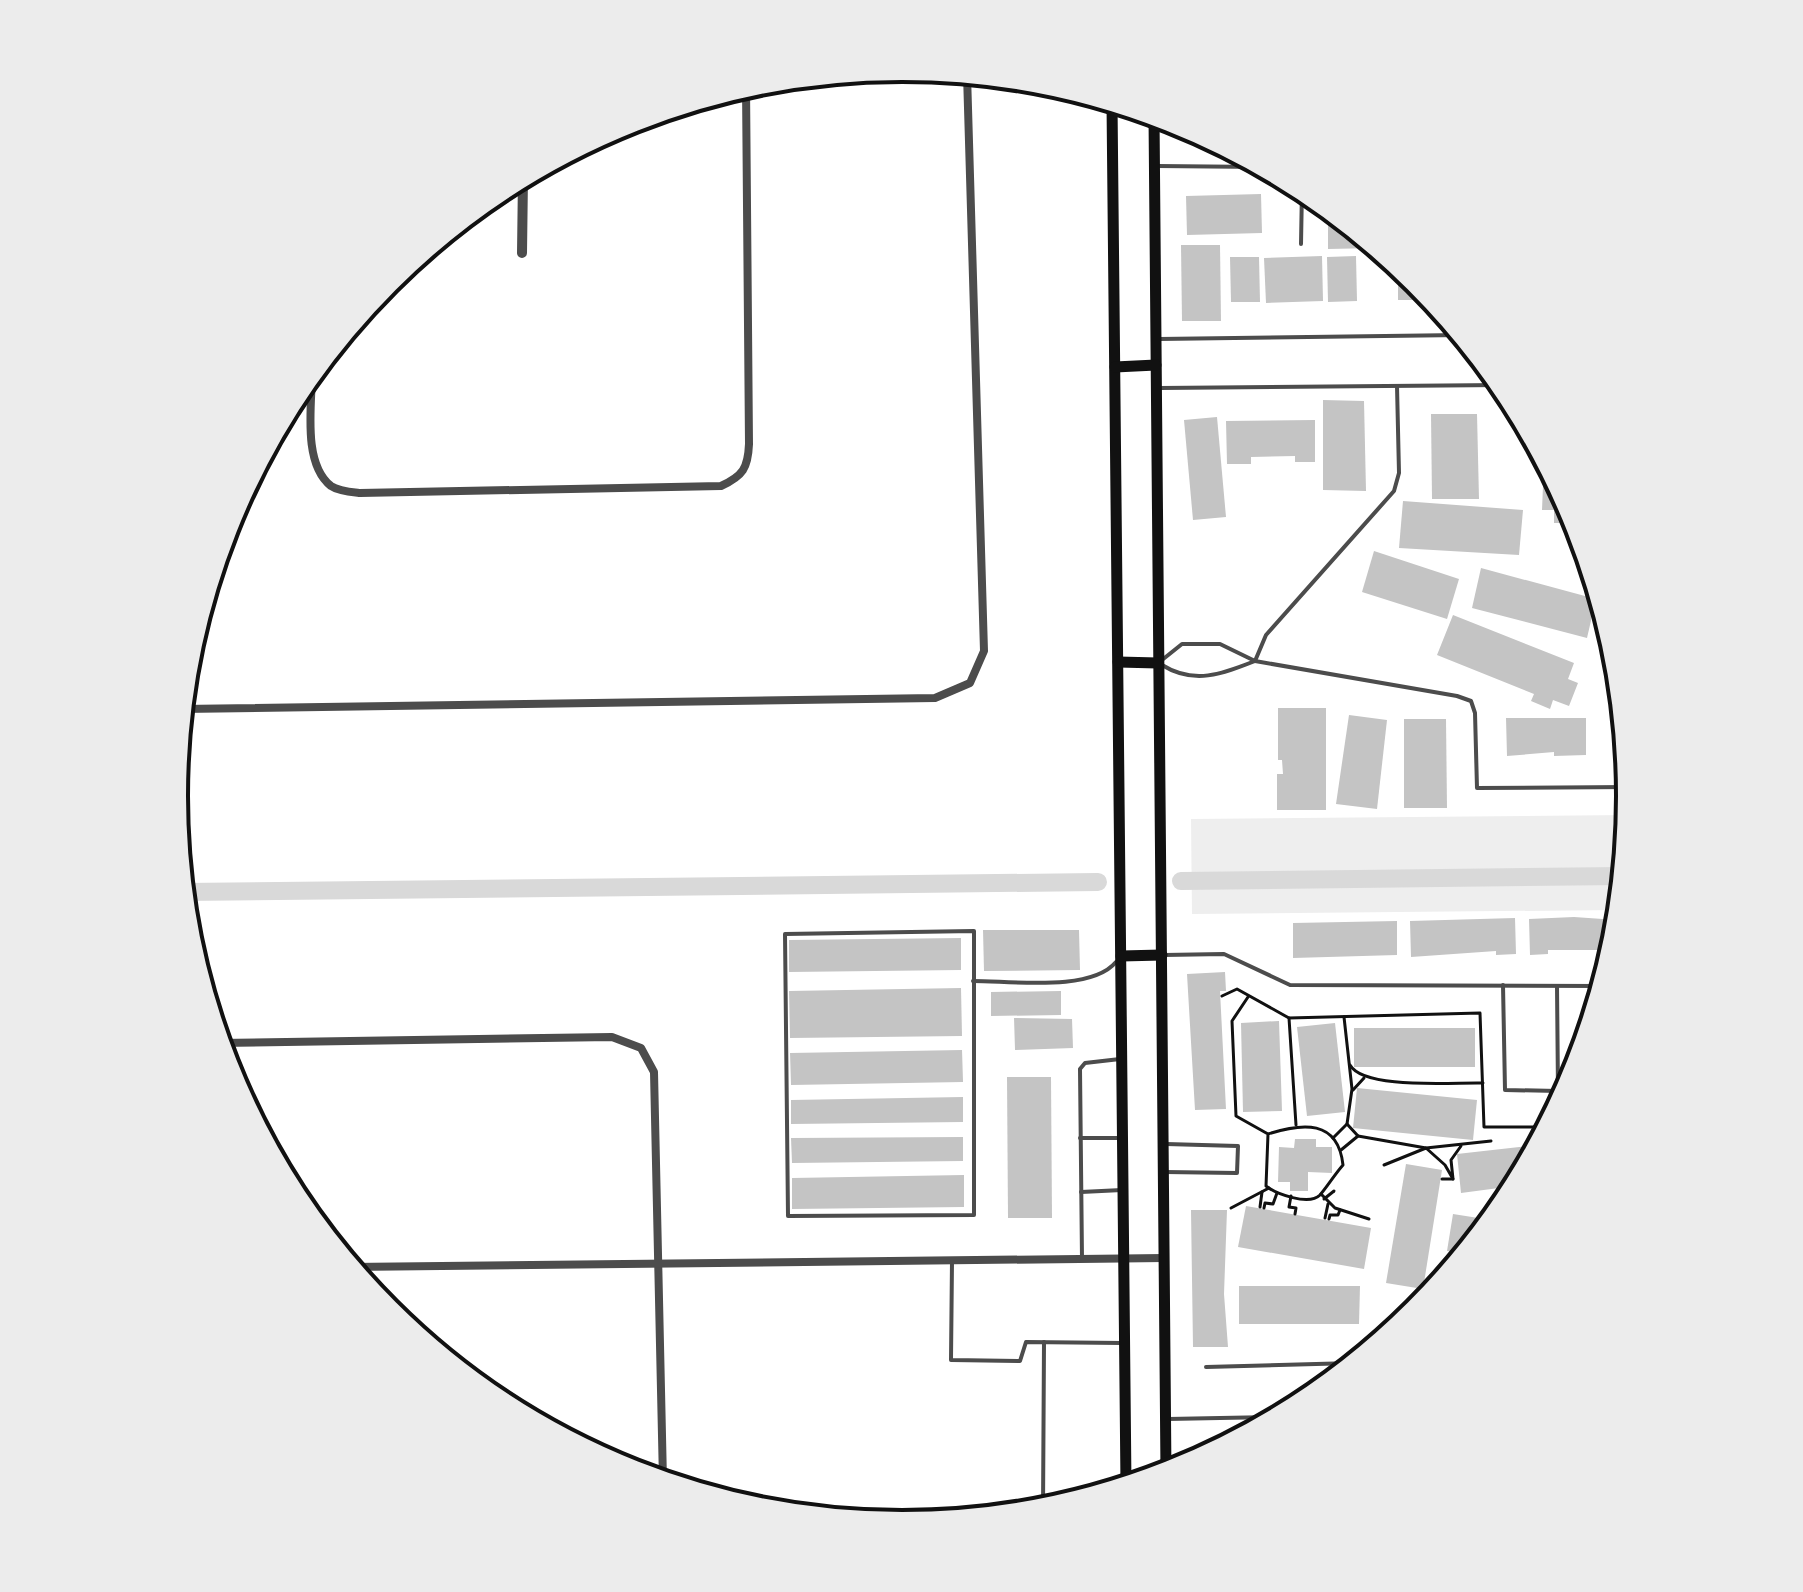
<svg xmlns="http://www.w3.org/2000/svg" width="1803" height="1592" viewBox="0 0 1803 1592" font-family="Karla,sans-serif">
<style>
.green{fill:#eee}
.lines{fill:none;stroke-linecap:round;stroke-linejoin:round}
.canal{stroke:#d9d9d9;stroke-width:18}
.building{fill:#c4c4c4}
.path{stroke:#111;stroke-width:3}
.service{stroke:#4c4c4c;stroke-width:4}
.minor{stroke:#4c4c4c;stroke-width:8}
.tertiary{stroke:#4c4c4c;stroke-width:10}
.secondary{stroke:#111;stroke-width:11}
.rim{fill:none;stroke:#111;stroke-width:4}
</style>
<rect width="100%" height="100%" fill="#fff"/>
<!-- green -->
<path class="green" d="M 1628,815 L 1618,910 L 1192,914 L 1191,819 Z"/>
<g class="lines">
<!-- canal -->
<g class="canal">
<path d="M 1181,881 L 1622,876"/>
<path d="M 183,892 L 1098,882"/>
</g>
</g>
<!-- building -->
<g class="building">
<path d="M 1183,125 L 1200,134 L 1183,134 Z"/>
<path d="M 1261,194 L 1262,233 L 1187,235 L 1186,196 Z"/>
<path d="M 1328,217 L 1338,217 L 1376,248 L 1328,249 Z"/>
<path d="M 1181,245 L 1220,245 L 1221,321 L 1182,321 Z"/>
<path d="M 1322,256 L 1323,301 L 1266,303 L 1264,258 Z"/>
<path d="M 1356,256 L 1357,301 L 1328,302 L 1327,257 Z"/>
<path d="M 1230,257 L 1259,257 L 1260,302 L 1231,302 Z"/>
<path d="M 1398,266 L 1417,282 L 1432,300 L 1398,300 Z"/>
<path d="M 1323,400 L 1364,401 L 1366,491 L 1323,490 Z"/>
<path d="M 1431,414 L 1477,414 L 1479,499 L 1432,499 Z"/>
<path d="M 1217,417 L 1226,517 L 1193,520 L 1184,420 Z"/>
<path d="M 1315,420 L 1315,462 L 1295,462 L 1295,456 L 1251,457 L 1251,464 L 1227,464 L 1226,421 Z"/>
<path d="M 1544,461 L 1574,518 L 1576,523 L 1554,523 L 1554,510 L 1542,510 Z"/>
<path d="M 1403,501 L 1523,510 L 1519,555 L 1399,548 Z"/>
<path d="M 1374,551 L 1459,579 L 1447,619 L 1362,592 Z"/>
<path d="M 1481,568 L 1596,599 L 1587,638 L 1472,608 Z"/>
<path d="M 1453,615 L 1574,663 L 1568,679 L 1578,683 L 1569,706 L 1553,700 L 1550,709 L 1531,701 L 1534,694 L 1437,655 Z"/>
<path d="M 1278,708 L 1326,708 L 1326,810 L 1277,810 L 1277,774 L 1283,774 L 1282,760 L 1278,760 Z"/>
<path d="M 1349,715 L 1387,720 L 1377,809 L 1336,804 Z"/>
<path d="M 1506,718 L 1586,718 L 1586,755 L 1554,756 L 1554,752 L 1507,756 Z"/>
<path d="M 1404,719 L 1446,719 L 1447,808 L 1404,808 Z"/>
<path d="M 1574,917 L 1617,920 L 1612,950 L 1548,950 L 1548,954 L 1530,955 L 1529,919 Z"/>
<path d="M 1515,918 L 1516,954 L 1496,955 L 1496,951 L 1411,957 L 1410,921 Z"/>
<path d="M 1397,921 L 1397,955 L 1293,958 L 1293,923 Z"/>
<path d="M 983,930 L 1079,930 L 1080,970 L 984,971 Z"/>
<path d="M 961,938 L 961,970 L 789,972 L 789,940 Z"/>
<path d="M 1225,972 L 1226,991 L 1220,991 L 1226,1109 L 1195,1110 L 1187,974 Z"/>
<path d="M 961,988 L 962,1036 L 790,1038 L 789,991 Z"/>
<path d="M 1061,991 L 1061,1015 L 991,1016 L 991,992 Z"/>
<path d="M 1014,1018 L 1072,1019 L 1073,1048 L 1015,1050 Z"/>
<path d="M 1279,1021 L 1282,1111 L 1243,1112 L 1241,1023 Z"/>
<path d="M 1335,1023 L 1345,1112 L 1307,1116 L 1297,1027 Z"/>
<rect x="1354" y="1028" width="121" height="39"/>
<path d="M 962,1050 L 963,1082 L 791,1085 L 790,1053 Z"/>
<path d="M 1007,1077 L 1051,1077 L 1052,1218 L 1008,1218 Z"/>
<path d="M 1357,1088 L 1477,1100 L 1473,1140 L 1353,1128 Z"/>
<path d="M 963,1097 L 963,1122 L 791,1124 L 791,1100 Z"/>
<path d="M 963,1137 L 963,1161 L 792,1163 L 791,1138 Z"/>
<path d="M 1295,1139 L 1316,1139 L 1316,1147 L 1332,1147 L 1332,1173 L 1308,1172 L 1308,1191 L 1290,1191 L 1290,1182 L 1278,1182 L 1279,1147 L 1294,1148 Z"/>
<path d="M 1537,1145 L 1514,1186 L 1461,1193 L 1457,1154 Z"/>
<path d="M 1406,1164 L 1442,1170 L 1423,1289 L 1386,1283 Z"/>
<path d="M 964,1175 L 964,1207 L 792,1209 L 792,1178 Z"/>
<path d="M 1246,1206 L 1371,1228 L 1364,1269 L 1238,1247 Z"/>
<path d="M 1191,1210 L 1227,1210 L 1224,1294 L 1228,1347 L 1193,1347 Z"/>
<path d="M 1453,1214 L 1491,1220 L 1463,1253 L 1447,1251 Z"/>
<path d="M 1239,1286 L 1360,1286 L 1359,1324 L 1239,1324 Z"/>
</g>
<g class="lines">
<!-- path -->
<g class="path">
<path d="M 1222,996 L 1237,989 L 1289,1018 L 1480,1013 L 1484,1127 L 1546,1127"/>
<path d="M 1248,997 L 1232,1021 L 1236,1116 L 1268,1134 C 1302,1123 1338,1119 1343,1165 C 1335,1174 1327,1187 1320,1195 C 1309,1206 1276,1194 1266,1186 L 1268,1134"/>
<path d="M 1344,1017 L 1352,1089 L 1347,1124"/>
<path d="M 1289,1018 L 1296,1125"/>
<path d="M 1350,1065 C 1364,1090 1454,1082 1483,1083"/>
<path d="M 1353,1090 L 1364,1078"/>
<path d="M 1333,1138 L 1347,1124 L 1358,1136"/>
<path d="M 1341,1150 L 1358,1136 L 1426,1148 L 1491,1141"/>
<path d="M 1384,1165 L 1426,1148 L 1445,1165 L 1453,1179 L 1451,1160 L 1461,1146"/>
<path d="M 1442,1179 L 1453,1179"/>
<path d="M 1321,1194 L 1335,1208 L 1369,1219"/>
<path d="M 1291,1196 L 1289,1207 L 1296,1208 L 1295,1214"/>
<path d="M 1324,1199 L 1334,1191"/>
<path d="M 1260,1207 L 1262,1192"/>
<path d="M 1231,1208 L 1269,1188"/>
<path d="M 1264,1208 L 1265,1203 L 1273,1204 L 1277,1193"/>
<path d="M 1325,1218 L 1328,1204"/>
<path d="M 1329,1219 L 1330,1215 L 1338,1215 L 1340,1210"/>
</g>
<!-- service -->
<g class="service">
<path d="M 1157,166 L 1261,167"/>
<path d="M 1301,244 L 1302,188"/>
<path d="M 1159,339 L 1461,335"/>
<path d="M 1160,388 L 1502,385"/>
<path d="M 1162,660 L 1182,644 L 1220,644 L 1255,661 L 1457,696 L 1471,701 L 1475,713 L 1477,788 L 1629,787"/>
<path d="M 1162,665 C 1194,685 1222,674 1255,661 L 1266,635 L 1394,491 L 1399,473 L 1397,386"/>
<path d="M 974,931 L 974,1215 L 788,1216 L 785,934 Z"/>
<path d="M 1164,955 L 1224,954 L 1290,985 L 1601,986"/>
<path d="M 973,981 C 1012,981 1091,992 1116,962"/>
<path d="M 1503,985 L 1505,1090 L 1558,1091 L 1557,986"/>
<path d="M 1080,1138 L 1122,1138"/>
<path d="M 1165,1172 L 1237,1173 L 1238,1146 L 1166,1144"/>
<path d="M 1081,1192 L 1122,1190"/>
<path d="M 1082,1259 L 1080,1069 L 1085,1063 L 1120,1059"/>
<path d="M 952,1261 L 951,1360 L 1020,1361 L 1026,1342 L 1122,1343"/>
<path d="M 1206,1367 L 1353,1363"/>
<path d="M 1168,1419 L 1276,1417"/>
<path d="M 1043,1510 L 1044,1342"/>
</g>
<!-- minor -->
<g class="minor">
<path d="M 312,372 C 312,404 302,463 331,486 C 338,491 351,492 360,493 L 721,486 C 743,476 748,468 749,444 L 746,86"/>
<path d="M 182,709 L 935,698 L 970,683 L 984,651 L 967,74"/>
<path d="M 219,1043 L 612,1037 L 641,1048 L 654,1072 L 663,1481"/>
<path d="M 350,1267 L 1164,1258"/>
</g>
<!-- tertiary -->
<path class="tertiary" d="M 522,253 L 523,177"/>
<!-- secondary -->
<g class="secondary">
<path d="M 1112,103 L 1126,1485"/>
<path d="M 1154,116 L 1166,1473"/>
<path d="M 1115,367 L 1156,365"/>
<path d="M 1118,662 L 1158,663"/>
<path d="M 1121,956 L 1162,955"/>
</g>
</g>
<!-- crop -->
<path d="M0 0H1803V1592H0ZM188 796a714 714 0 1 1 1428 0a714 714 0 1 1-1428 0Z" fill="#ececec" fill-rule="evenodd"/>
<path class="rim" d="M188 796a714 714 0 1 1 1428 0a714 714 0 1 1-1428 0Z"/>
</svg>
